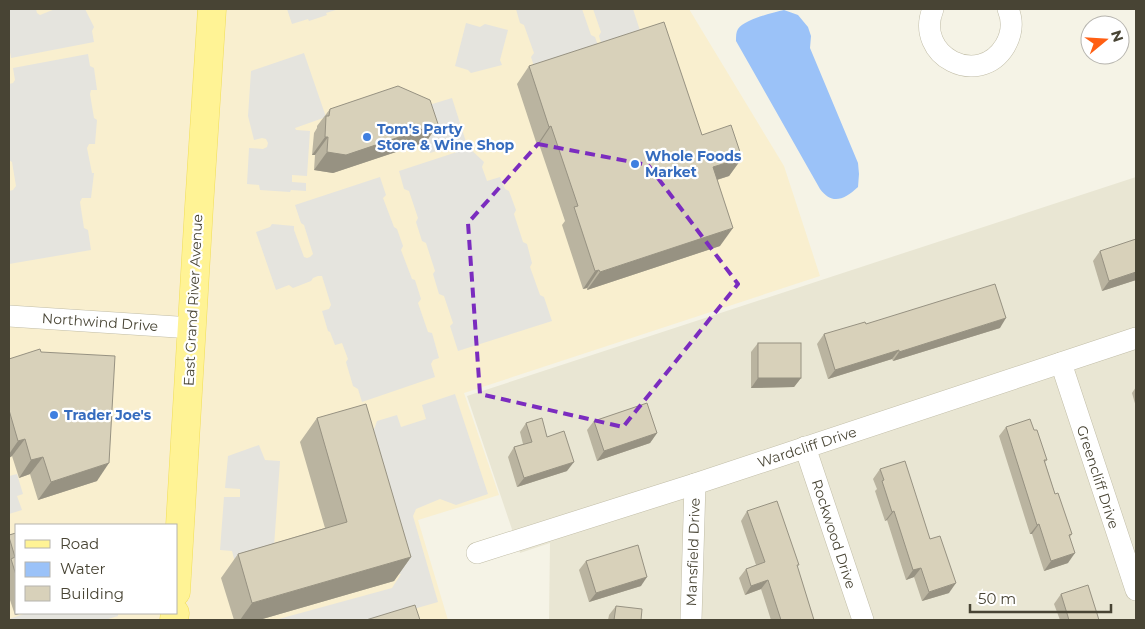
<svg xmlns="http://www.w3.org/2000/svg" width="1145" height="629" viewBox="0 0 1145 629" font-family="Montserrat,sans-serif">
<style>
.residential{fill:#e9e6d3}
.commercial{fill:#f9efcf;fill-rule:evenodd}
.parking{fill:#e5e4de}
.water{fill:#9bc2f8}
.lines{fill:none;stroke-linecap:round;stroke-linejoin:round}
.minor-casing{stroke:#c1bda7;stroke-width:22}
.primary-casing{stroke:#f1de58;stroke-width:29}
.minor{stroke:#fff;stroke-width:21}
.primary{stroke:#fff395;stroke-width:28}
.wall{fill:#bab4a0}
.shaded-wall{fill:#979282}
.building{fill:#d8d1ba;stroke:#979282}
.marked{fill:none;stroke:#7b2cbf;stroke-width:4;stroke-dasharray:10 6;stroke-linejoin:round}
.shop-dot{fill:#3f7fe0;stroke:#fff;stroke-width:2}
.labels{text-anchor:middle;stroke-width:4.5;stroke-linejoin:round;paint-order:stroke}
.shop-label{font-size:14px;font-weight:bold;fill:#366cbe;stroke:#fff;text-anchor:start}
.street-label{font-size:14px;fill:#484434;stroke:#fff}
</style>
<rect width="100%" height="100%" fill="#f5f3e6"/>
<!-- residential -->
<path class="residential" d="M 1136,177 L 1136,620 L 549,620 L 550,543 L 520,553 L 467,396 Z"/>
<!-- commercial -->
<path class="commercial" d="M 9,9 L 689,9 L 784,166 L 820,276 L 464,393 L 499,495 L 418,520 L 448,620 L 9,620 ZM 16,525 L 176,525 L 176,613 L 16,613 Z"/>
<!-- parking -->
<g class="parking">
<path d="M 9,9 L 36,9 L 37,13 L 40,15 L 55,9 L 85,9 L 94,27 L 92,31 L 94,42 L 11,58 L 9,46 Z"/>
<path d="M 287,9 L 339,9 L 326,13 L 327,15 L 309,21 L 308,19 L 292,24 Z"/>
<path d="M 516,9 L 582,9 L 591,35 L 595,37 L 601,54 L 537,75 L 531,57 L 534,53 L 524,25 L 520,23 Z"/>
<path d="M 593,9 L 633,9 L 643,40 L 604,52 L 599,36 L 601,32 Z"/>
<path d="M 466,23 L 480,27 L 485,24 L 508,30 L 500,60 L 502,65 L 471,73 L 468,70 L 455,66 Z"/>
<path d="M 304,53 L 326,117 L 295,128 L 296,130 L 310,131 L 307,176 L 292,175 L 292,182 L 306,183 L 306,191 L 291,190 L 290,192 L 260,190 L 259,185 L 247,184 L 249,148 L 263,149 L 267,147 L 268,143 L 266,139 L 262,138 L 254,140 L 248,116 L 251,71 Z"/>
<path d="M 88,54 L 90,66 L 94,68 L 97,90 L 91,90 L 90,94 L 94,118 L 97,120 L 95,144 L 89,144 L 87,148 L 92,173 L 94,173 L 91,198 L 82,198 L 80,202 L 84,228 L 88,230 L 91,250 L 9,264 L 9,191 L 13,190 L 16,186 L 12,162 L 9,160 L 9,84 L 13,83 L 15,80 L 13,68 Z"/>
<path d="M 452,98 L 466,142 L 430,153 L 416,109 Z"/>
<path d="M 466,145 L 484,162 L 482,167 L 487,181 L 500,177 L 505,189 L 509,191 L 516,210 L 514,214 L 523,242 L 527,244 L 532,263 L 530,267 L 540,295 L 544,297 L 552,321 L 458,351 L 450,326 L 453,323 L 444,296 L 439,294 L 433,274 L 435,271 L 426,243 L 422,241 L 416,222 L 418,218 L 409,191 L 404,189 L 399,171 L 460,151 Z"/>
<path d="M 380,177 L 386,195 L 383,198 L 394,227 L 397,229 L 403,246 L 401,250 L 412,279 L 415,280 L 421,299 L 418,303 L 428,332 L 432,333 L 439,358 L 433,360 L 431,364 L 435,377 L 362,402 L 358,389 L 353,386 L 346,362 L 348,359 L 342,343 L 335,345 L 330,332 L 328,331 L 322,311 L 329,309 L 331,305 L 322,276 L 318,276 L 313,278 L 311,281 L 293,288 L 289,285 L 276,290 L 256,232 L 270,227 L 272,224 L 294,226 L 294,230 L 304,257 L 307,258 L 310,257 L 313,254 L 304,225 L 301,223 L 295,205 Z"/>
<path d="M 455,394 L 488,494 L 456,505 L 440,499 L 416,509 L 413,516 L 438,602 L 375,620 L 275,620 L 392,588 L 401,574 L 395,575 L 372,435 L 377,421 L 397,415 L 401,427 L 426,419 L 422,405 Z"/>
<path d="M 259,445 L 265,460 L 280,461 L 273,561 L 237,570 L 232,551 L 220,550 L 224,497 L 240,497 L 240,489 L 225,488 L 228,456 Z"/>
<path d="M 17,474 L 23,494 L 17,496 L 22,510 L 9,514 L 9,476 Z"/>
<path d="M 27,613 L 118,613 L 118,616 L 105,620 L 9,620 L 9,619 Z"/>
</g>
<!-- water -->
<path class="water" d="M 784,10 L 798,15 L 808,27 L 811,36 L 810,48 L 858,163 L 859,174 L 858,187 C 844,200 832,205 820,189 L 736,41 C 736,36 736,32 738,29 C 745,19 772,13 784,10 Z"/>
<g class="lines">
<defs>
<g id="minor">
<path d="M 933,9 C 914,56 979,89 1005,46 C 1012,34 1013,21 1008,9"/>
<path d="M 9,316 L 192,328"/>
<path d="M 1061,363 L 1136,590"/>
<path d="M 805,447 L 863,620"/>
<path d="M 477,553 L 695,484 L 1136,338"/>
<path d="M 691,620 L 695,484"/>
</g>
<g id="primary">
<path d="M 176,592 L 199,207 L 212,9"/>
<path d="M 174,620 L 175,613"/>
</g>
</defs>
<!-- minor casing -->
<use href="#minor" class="minor-casing"/>
<!-- primary casing -->
<use href="#primary" class="primary-casing"/>
<!-- minor -->
<use href="#minor" class="minor"/>
<!-- primary -->
<use href="#primary" class="primary"/>
</g>
<!-- wall -->
<g class="wall">
<path d="M 529,66 L 702,135 L 742,158 L 729,176 L 717,180 L 720,246 L 587,290 L 587,288 L 583,289 L 562,225 L 565,221 L 539,144 L 537,145 L 517,84 Z"/>
<path d="M 330,109 L 438,124 L 426,142 L 333,173 L 314,170 L 315,155 L 312,155 L 314,133 L 317,128 L 317,126 Z"/>
<path d="M 1100,251 L 1136,280 L 1102,291 L 1093,261 Z"/>
<path d="M 866,324 L 1000,328 L 893,361 L 892,359 L 828,379 L 817,344 L 824,334 Z"/>
<path d="M 758,343 L 801,378 L 794,387 L 751,388 L 751,352 Z"/>
<path d="M 9,359 L 97,481 L 38,500 L 30,474 L 19,478 L 12,456 L 9,458 Z"/>
<path d="M 1136,387 L 1136,407 L 1132,393 Z"/>
<path d="M 317,418 L 411,557 L 394,581 L 259,620 L 234,620 L 221,578 L 238,554 L 325,528 L 300,442 Z"/>
<path d="M 594,421 L 657,433 L 650,443 L 597,461 L 587,430 Z"/>
<path d="M 526,423 L 547,437 L 567,471 L 517,487 L 508,457 L 514,447 L 523,444 L 520,432 Z"/>
<path d="M 1006,427 L 1034,430 L 1047,460 L 1045,462 L 1055,494 L 1072,534 L 1070,537 L 1068,563 L 1044,571 L 1032,534 L 1030,534 L 999,436 Z"/>
<path d="M 880,469 L 930,539 L 949,593 L 922,601 L 914,577 L 906,580 L 887,520 L 885,521 L 875,491 L 877,489 L 873,479 Z"/>
<path d="M 747,511 L 797,567 L 814,620 L 771,620 L 761,589 L 745,595 L 739,578 L 746,569 L 756,565 L 741,521 Z"/>
<path d="M 16,533 L 16,613 L 23,613 L 15,615 L 9,597 L 9,535 Z"/>
<path d="M 586,561 L 641,586 L 589,602 L 579,570 Z"/>
<path d="M 1061,594 L 1099,620 L 1060,620 L 1054,604 Z"/>
<path d="M 616,606 L 641,620 L 608,620 L 609,615 Z"/>
</g>
<!-- shaded-wall -->
<g class="shaded-wall">
<path d="M 438,124 L 426,142 L 333,173 L 314,170 L 327,152 Z"/>
<path d="M 551,126 L 539,144 L 537,145 L 549,127 Z"/>
<path d="M 325,137 L 328,137 L 315,155 L 312,155 Z"/>
<path d="M 742,158 L 729,176 L 700,185 L 713,167 Z"/>
<path d="M 733,228 L 720,246 L 587,290 L 600,272 Z"/>
<path d="M 599,270 L 587,288 L 583,289 L 595,271 Z"/>
<path d="M 1136,272 L 1136,280 L 1102,291 L 1109,281 Z"/>
<path d="M 1006,318 L 1000,328 L 893,361 L 899,352 Z"/>
<path d="M 899,350 L 892,359 L 828,379 L 835,370 Z"/>
<path d="M 758,378 L 801,378 L 794,387 L 751,388 Z"/>
<path d="M 657,433 L 650,443 L 597,461 L 604,451 Z"/>
<path d="M 25,439 L 12,456 L 9,458 L 9,454 L 18,441 Z"/>
<path d="M 43,457 L 30,474 L 19,478 L 31,460 Z"/>
<path d="M 574,462 L 567,471 L 517,487 L 524,478 Z"/>
<path d="M 109,463 L 97,481 L 38,500 L 51,482 Z"/>
<path d="M 894,511 L 887,520 L 885,521 L 892,512 Z"/>
<path d="M 1039,524 L 1032,534 L 1030,534 L 1037,525 Z"/>
<path d="M 1075,553 L 1068,563 L 1044,571 L 1051,561 Z"/>
<path d="M 411,557 L 394,581 L 259,620 L 240,620 L 252,603 Z"/>
<path d="M 921,568 L 914,577 L 906,580 L 913,570 Z"/>
<path d="M 647,577 L 641,586 L 589,602 L 596,593 Z"/>
<path d="M 768,580 L 761,589 L 745,595 L 751,586 Z"/>
<path d="M 956,583 L 949,593 L 922,601 L 929,592 Z"/>
<path d="M 17,613 L 23,613 L 15,615 Z"/>
</g>
<!-- building -->
<g class="building">
<path d="M 664,22 L 702,135 L 731,125 L 742,158 L 713,167 L 733,228 L 600,272 L 599,270 L 595,271 L 574,207 L 578,206 L 551,126 L 549,127 L 529,66 Z"/>
<path d="M 398,86 L 430,100 L 438,124 L 346,155 L 327,152 L 328,137 L 325,137 L 326,116 L 329,116 L 330,109 Z"/>
<path d="M 1136,239 L 1136,272 L 1109,281 L 1100,251 Z"/>
<path d="M 995,284 L 1006,318 L 899,352 L 899,350 L 835,370 L 824,334 L 865,322 L 866,324 Z"/>
<rect x="758" y="343" width="43" height="35"/>
<path d="M 40,349 L 41,352 L 115,356 L 109,463 L 51,482 L 43,457 L 31,460 L 25,439 L 18,441 L 9,410 L 9,359 Z"/>
<path d="M 647,403 L 657,433 L 604,451 L 594,421 Z"/>
<path d="M 366,404 L 411,557 L 252,603 L 238,554 L 347,522 L 317,418 Z"/>
<path d="M 542,418 L 547,437 L 564,431 L 574,462 L 524,478 L 514,447 L 532,442 L 526,423 Z"/>
<path d="M 1030,419 L 1034,430 L 1037,430 L 1047,460 L 1044,460 L 1055,494 L 1058,493 L 1072,534 L 1069,535 L 1075,553 L 1051,561 L 1039,524 L 1037,525 L 1006,427 Z"/>
<path d="M 905,461 L 930,539 L 940,536 L 956,583 L 929,592 L 921,568 L 913,570 L 894,511 L 892,512 L 882,481 L 884,480 L 880,469 Z"/>
<path d="M 777,501 L 799,565 L 797,565 L 814,620 L 781,620 L 768,580 L 751,586 L 746,569 L 765,562 L 747,511 Z"/>
<path d="M 16,533 L 16,575 L 11,559 L 15,557 L 9,537 L 9,535 Z"/>
<path d="M 638,545 L 647,577 L 596,593 L 586,561 Z"/>
<path d="M 1088,585 L 1099,620 L 1069,620 L 1061,594 Z"/>
<path d="M 415,605 L 420,620 L 366,620 Z"/>
<path d="M 616,606 L 642,609 L 641,620 L 614,620 Z"/>
</g>
<!-- marked area -->
<path class="marked" d="M 538,144 L 648,165 L 738,284 L 623,427 L 480,394 L 468,223 Z"/>
<!-- markers -->
<g class="shop-dot">
<circle cx="367" cy="137" r="5"/>
<circle cx="635" cy="164" r="5"/>
<circle cx="54" cy="415" r="5"/>
</g>
<g class="labels">
<!-- shop labels -->
<g class="shop-label">
<text x="377" y="134">Tom's Party<tspan x="377" dy="16">Store &amp; Wine Shop</tspan></text>
<text x="645" y="161">Whole Foods<tspan x="645" dy="16">Market</tspan></text>
<text x="64" y="420">Trader Joe's</text>
</g>
<!-- street labels -->
<g class="street-label">
<text transform="translate(193 300) rotate(-87)" y="5">East Grand River Avenue</text>
<text transform="translate(100 322) rotate(4)" y="5">Northwind Drive</text>
<text transform="translate(807 447) rotate(-18)" y="5">Wardcliff Drive</text>
<text transform="translate(1098 477) rotate(72)" y="5">Greencliff Drive</text>
<text transform="translate(834 534) rotate(72)" y="5">Rockwood Drive</text>
<text transform="translate(693 552) rotate(-88)" y="5">Mansfield Drive</text>
</g>
</g>
<!-- border -->
<rect width="1145" height="629" fill="none" stroke="#484434" stroke-width="20"/>
<!-- legend -->
<rect x="15" y="524" width="162" height="90" fill="#ffffff" stroke="#b6b4ae"/>
<rect x="25" y="540" width="25" height="8" fill="#fff395" stroke="#b6b4ae"/>
<text x="60" y="549" font-size="15" fill="#484434">Road</text>
<rect x="25" y="562" width="25" height="15" fill="#9bc2f8" stroke="#b6b4ae"/>
<text x="60" y="574" font-size="15" fill="#484434">Water</text>
<rect x="25" y="586" width="25" height="15" fill="#d8d1ba" stroke="#b6b4ae"/>
<text x="60" y="599" font-size="15" fill="#484434">Building</text>
<!-- north arrow -->
<g transform="translate(1105 40) rotate(72)"><circle r="24" fill="#ffffff" stroke="#b6b4ae"/>
<path d="M0-4L9 19L0 12L-9 19Z" fill="#ff5f13"/>
<text y="-8" font-size="14" font-weight="bold" text-anchor="middle" fill="#484434">N</text>
</g>
<!-- scale -->
<path d="M970 604v8h141v-8" fill="none" stroke="#484434" stroke-width="2.5"/>
<text x="978" y="604" font-size="15" fill="#484434" stroke="#ffffff" stroke-width="4" paint-order="stroke">50 m</text>
</svg>
